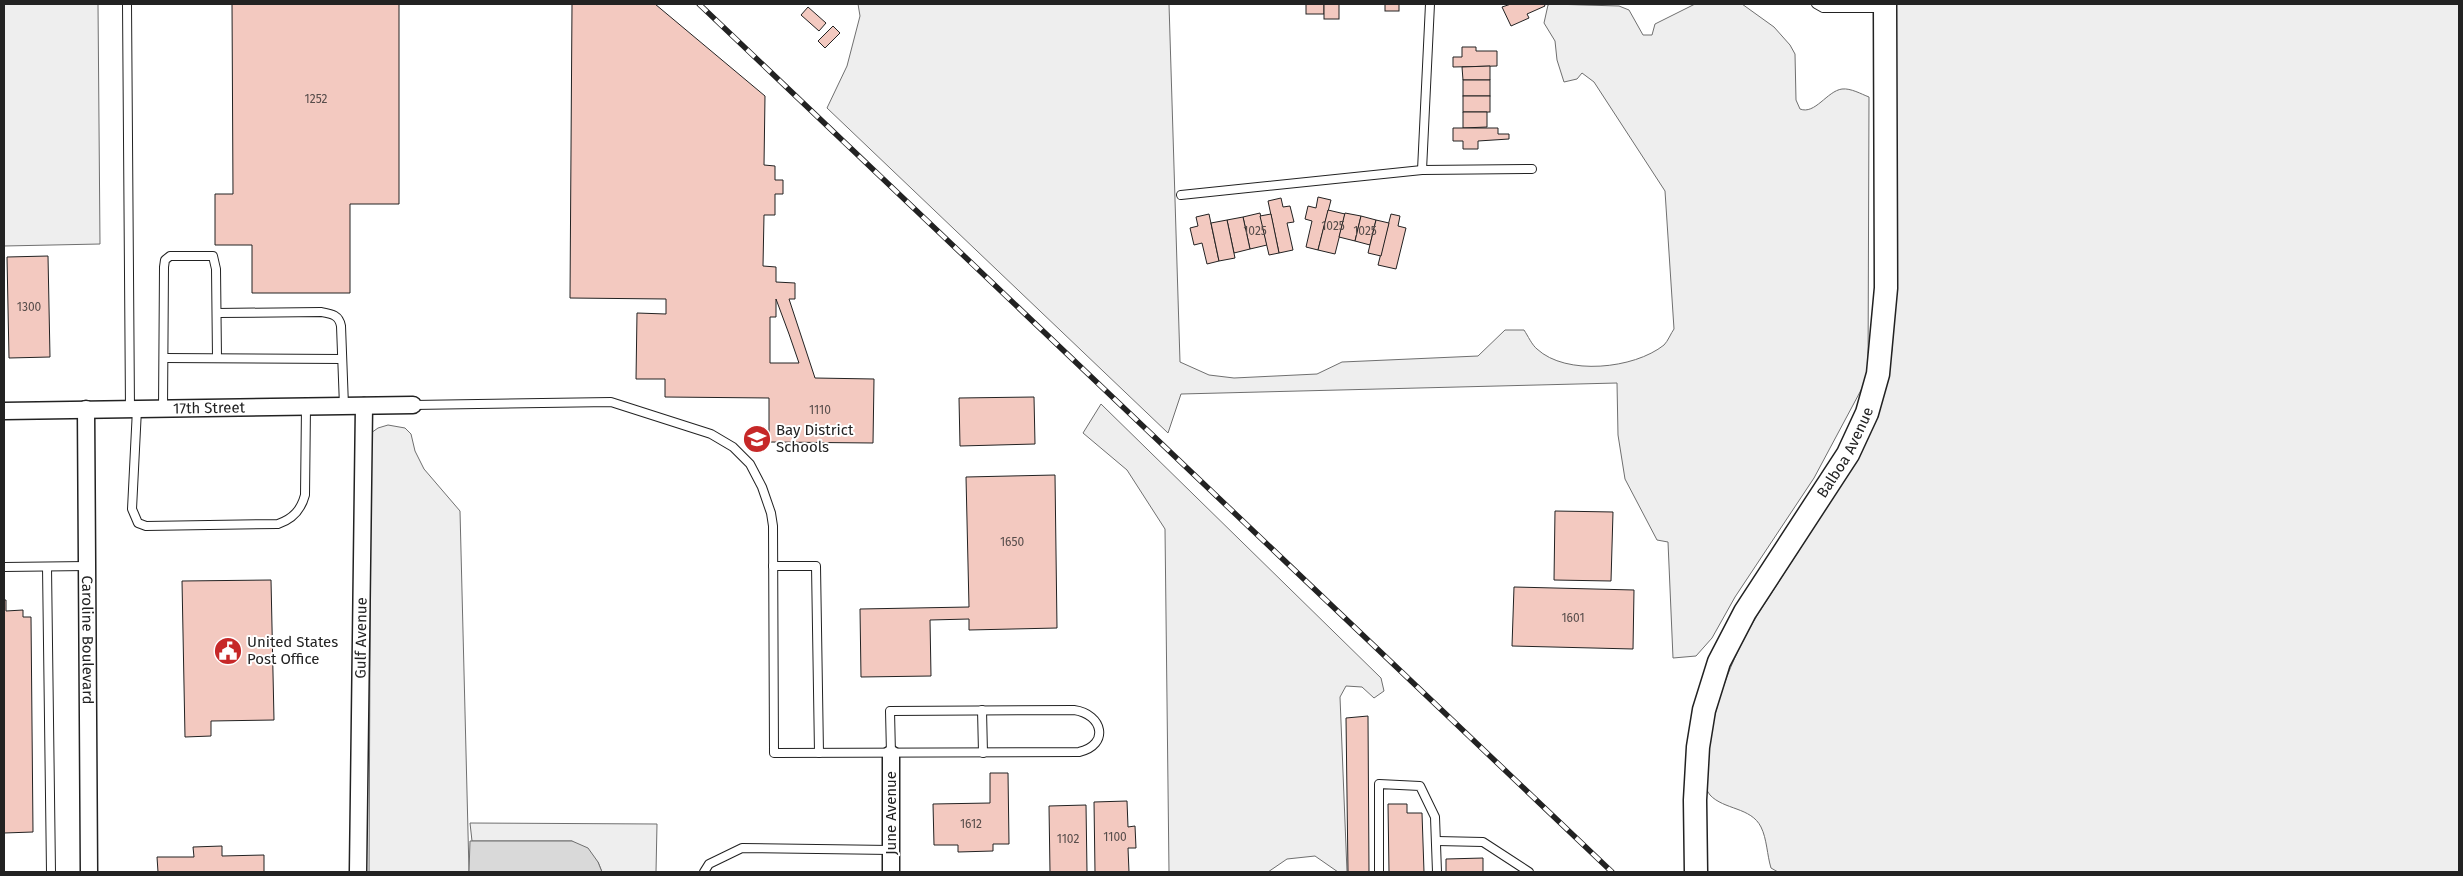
<svg xmlns="http://www.w3.org/2000/svg" width="2463" height="876" viewBox="0 0 2463 876" font-family="'Fira Sans',sans-serif">
<style>
.green{fill:#eee;stroke:#6f6f6f}
.water{fill:#d9d9d9;stroke:#6f6f6f}
.building{fill:#f3c9c0;stroke:#222;fill-rule:evenodd}
.lines{fill:none;stroke-linecap:round;stroke-linejoin:round}
.lane-casing{stroke:#222;stroke-width:10}
.street-casing{stroke:#222;stroke-width:19}
.secondary-casing{stroke:#222;stroke-width:25}
.lane{stroke:#fff;stroke-width:8}
.street{stroke:#fff;stroke-width:16}
.secondary{stroke:#fff;stroke-width:22}
.rail-casing{stroke:#222;stroke-width:5.5}
.rail{stroke:#fff;stroke-width:4;stroke-dasharray:11;stroke-linecap:butt}
.labels{text-anchor:middle;stroke-width:4;stroke-linejoin:round;paint-order:stroke}
.number-label{font-size:12px;fill:#564c4a}
.street-label{font-size:15px;fill:#222;stroke:#fff}
.poi-label{font-size:15px;fill:#222;stroke:#fff;text-anchor:start}
</style>
<rect width="100%" height="100%" fill="#fff"/>
<!-- green -->
<g class="green">
<path d="M 4,4 L 98,4 L 100,244 L 4,246 Z"/>
<path d="M 858,4 L 1169,4 L 1180,362 L 1209,375 L 1234,378 L 1317,374 L 1342,362 L 1478,356 L 1505,330 L 1524,330 C 1528,336 1532,345 1537,349 C 1566,376 1634,369 1664,345 C 1668,341 1671,333 1674,329 L 1665,191 L 1594,82 L 1582,73 L 1577,79 L 1564,82 L 1557,60 L 1555,41 L 1544,23 L 1548,5 L 1551,4 L 1619,6 L 1629,10 L 1643,35 L 1652,35 L 1655,24 L 1695,4 L 1742,4 L 1774,27 L 1790,45 L 1795,54 L 1796,100 L 1800,109 C 1815,115 1827,91 1842,89 C 1851,88 1861,94 1869,97 L 1868,377 L 1814,478 L 1735,597 L 1712,638 L 1696,656 L 1673,658 L 1668,542 L 1657,540 L 1625,479 L 1618,435 L 1617,383 L 1181,394 L 1168,433 L 827,108 L 847,66 L 860,16 Z"/>
<path d="M 1896,4 L 2459,4 L 2459,872 L 1778,872 L 1771,868 C 1767,855 1767,839 1761,827 C 1751,807 1724,810 1710,795 C 1703,787 1707,774 1707,765 C 1711,710 1730,660 1758,614 L 1856,462 L 1874,424 L 1884,392 L 1892,350 L 1895,298 Z"/>
<path d="M 1101,404 L 1381,678 L 1384,691 L 1374,698 L 1362,687 L 1346,686 L 1340,697 L 1347,872 L 1338,872 L 1315,856 L 1287,859 L 1268,872 L 1169,872 L 1165,529 L 1127,470 L 1083,433 Z"/>
<path d="M 388,425 L 405,428 L 411,434 L 415,451 L 424,469 L 460,511 L 469,872 L 369,872 L 371,433 L 378,428 Z"/>
<path d="M 470,823 L 657,824 L 656,872 L 602,872 L 598,862 L 572,841 L 472,841 Z"/>
</g>
<!-- water -->
<path class="water" d="M 470,841 L 572,841 L 588,848 L 598,862 L 602,872 L 469,872 Z"/>
<!-- building -->
<g class="building">
<path d="M 232,4 L 399,4 L 399,204 L 350,204 L 350,293 L 252,293 L 252,245 L 215,245 L 215,194 L 233,194 Z"/>
<path d="M 572,4 L 655,4 L 765,96 L 764,165 L 775,166 L 775,180 L 783,180 L 783,194 L 775,194 L 775,215 L 764,215 L 763,266 L 776,267 L 776,282 L 795,283 L 795,299 L 789,299 L 815,378 L 874,379 L 873,443 L 769,442 L 769,398 L 665,397 L 665,379 L 636,379 L 637,313 L 666,314 L 666,299 L 570,298 ZM 776,299 L 789,334 L 799,363 L 770,363 L 770,317 L 776,317 Z"/>
<rect x="1306" y="4" width="18" height="10"/>
<rect x="1324" y="4" width="15" height="15"/>
<rect x="1385" y="4" width="14" height="7"/>
<path d="M 1511,4 L 1544,4 L 1545,6 L 1527,14 L 1529,18 L 1511,26 L 1502,7 Z"/>
<path d="M 808,7 L 826,23 L 819,31 L 801,15 Z"/>
<path d="M 833,26 L 840,33 L 825,48 L 818,41 Z"/>
<path d="M 1462,47 L 1476,47 L 1476,51 L 1497,51 L 1497,66 L 1453,67 L 1453,57 L 1462,57 Z"/>
<path d="M 1490,66 L 1490,80 L 1463,80 L 1462,67 Z"/>
<rect x="1463" y="80" width="27" height="16"/>
<rect x="1463" y="96" width="27" height="16"/>
<path d="M 1463,112 L 1487,112 L 1487,127 L 1463,128 Z"/>
<path d="M 1453,128 L 1498,128 L 1498,134 L 1509,134 L 1509,139 L 1478,141 L 1478,149 L 1463,149 L 1463,141 L 1453,141 Z"/>
<path d="M 1318,197 L 1331,200 L 1318,250 L 1306,247 L 1312,221 L 1305,219 L 1308,206 L 1316,208 Z"/>
<path d="M 1281,198 L 1283,207 L 1290,206 L 1294,222 L 1287,223 L 1293,250 L 1279,253 L 1268,201 Z"/>
<path d="M 1328,210 L 1345,214 L 1335,254 L 1318,250 Z"/>
<path d="M 1260,213 L 1267,245 L 1250,249 L 1243,217 Z"/>
<path d="M 1345,213 L 1361,216 L 1355,241 L 1339,237 Z"/>
<path d="M 1209,214 L 1219,261 L 1207,264 L 1202,243 L 1194,245 L 1190,228 L 1198,226 L 1196,217 Z"/>
<path d="M 1271,214 L 1279,253 L 1269,255 L 1260,216 Z"/>
<path d="M 1391,214 L 1400,216 L 1398,226 L 1406,228 L 1396,269 L 1378,265 Z"/>
<path d="M 1361,216 L 1376,220 L 1370,245 L 1355,241 Z"/>
<path d="M 1243,217 L 1250,249 L 1234,253 L 1227,220 Z"/>
<path d="M 1227,220 L 1235,258 L 1219,261 L 1211,223 Z"/>
<path d="M 1376,220 L 1389,223 L 1381,256 L 1368,253 Z"/>
<path d="M 48,256 L 50,357 L 9,358 L 7,257 Z"/>
<path d="M 1034,397 L 1035,444 L 960,446 L 959,398 Z"/>
<path d="M 1055,475 L 1057,628 L 969,630 L 969,619 L 930,620 L 931,676 L 861,677 L 860,609 L 969,607 L 966,477 Z"/>
<path d="M 1555,511 L 1613,512 L 1611,581 L 1554,580 Z"/>
<path d="M 271,580 L 274,720 L 211,721 L 211,736 L 185,737 L 182,581 Z"/>
<path d="M 1514,587 L 1634,590 L 1633,649 L 1512,646 Z"/>
<path d="M 4,600 L 6,600 L 6,611 L 23,610 L 23,617 L 31,617 L 33,832 L 4,833 Z"/>
<path d="M 1368,716 L 1369,872 L 1348,872 L 1346,718 Z"/>
<path d="M 990,773 L 1008,773 L 1009,844 L 993,844 L 993,851 L 958,852 L 958,845 L 934,845 L 933,804 L 990,803 Z"/>
<path d="M 1127,801 L 1128,827 L 1135,826 L 1136,848 L 1128,848 L 1129,872 L 1095,872 L 1094,802 Z"/>
<path d="M 1388,804 L 1407,804 L 1407,813 L 1422,813 L 1424,872 L 1389,872 Z"/>
<path d="M 1086,805 L 1087,872 L 1050,872 L 1049,806 Z"/>
<path d="M 222,846 L 222,856 L 264,855 L 264,872 L 158,872 L 157,857 L 194,857 L 193,847 Z"/>
<path d="M 1483,858 L 1483,872 L 1446,872 L 1446,859 Z"/>
</g>
<g class="lines">
<defs>
<g id="lane">
<path d="M 127,4 L 130,409"/>
<path d="M 1816,4 L 1823,8 L 1883,8"/>
<path d="M 1422,170 L 1430,4"/>
<path d="M 1181,195 L 1422,170 L 1532,169"/>
<path d="M 217,313 L 321,312 C 332,314 339,315 341,326 L 344,406"/>
<path d="M 164,358 L 342,359"/>
<path d="M 413,405 L 611,402 L 711,434 L 733,447 L 750,464 L 762,487 L 771,513 L 773,526 L 774,753 L 1079,752 C 1110,745 1103,714 1074,710 L 890,711 L 891,754"/>
<path d="M 163,408 L 164,267 L 165,260 L 170,256 L 213,256 L 216,269 L 217,358"/>
<path d="M 137,409 L 132,509 L 138,523 L 146,526 L 278,524 C 293,519 301,510 305,495 L 306,407"/>
<path d="M 773,566 L 816,566 L 819,753"/>
<path d="M 4,567 L 87,566"/>
<path d="M 47,567 L 51,872"/>
<path d="M 982,710 L 983,753"/>
<path d="M 1437,841 L 1483,842 L 1529,872"/>
<path d="M 704,872 L 709,864 L 742,848 L 891,850"/>
<path d="M 1379,872 L 1379,784 L 1420,786 L 1435,817 L 1437,872"/>
</g>
<g id="street">
<path id="s1" d="M 86,409 L 89,872"/>
<path id="s2" d="M 4,411 L 413,405"/>
<path d="M 891,754 L 891,872"/>
<path id="s3" d="M 358,872 L 364,406"/>
</g>
<g id="secondary">
<path id="s4" d="M 1696,872 L 1695,800 L 1698,747 L 1704,710 L 1719,662 L 1745,612 L 1848,454 L 1867,413 L 1878,374 L 1886,288 L 1885,4"/>
</g>
</defs>
<!-- lane casing -->
<use href="#lane" class="lane-casing"/>
<!-- street casing -->
<use href="#street" class="street-casing"/>
<!-- secondary casing -->
<use href="#secondary" class="secondary-casing"/>
<!-- lane -->
<use href="#lane" class="lane"/>
<!-- street -->
<use href="#street" class="street"/>
<!-- secondary -->
<use href="#secondary" class="secondary"/>
<defs>
<path id="rail" d="M 699,4 L 1612,872"/>
</defs>
<!-- rail casing -->
<use href="#rail" class="rail-casing"/>
<!-- rail -->
<use href="#rail" class="rail"/>
</g>
<!-- icons -->
<defs>
<symbol id="school-disc" viewBox="-11 -11 22 22"><circle r="9.5" fill="#c62828" stroke="#fff"/><path d="M0-5L7-2L0 1L-7-2ZM-4 1L0 2.5L4 1V4Q0 6-4 4Z" fill="#fff"/></symbol>
<symbol id="civic-disc" viewBox="-11 -11 22 22"><circle r="9.5" fill="#c62828" stroke="#fff"/><path d="M-.6-6.5H3V-4.5H.6V-3L4-1V1h2V6H-6V1h2V-1L-.6-3ZM-1.2 2.5V6h2.4V2.5Z" fill="#fff"/></symbol>
</defs>
<g fill-rule="evenodd">
<use href="#school-disc" x="741" y="423" width="32" height="32"/>
<use href="#civic-disc" x="212" y="635" width="32" height="32"/>
</g>
<g class="labels">
<!-- number labels -->
<g class="number-label">
<text x="316" y="103">1252</text>
<text x="1333" y="230">1025</text>
<text x="1255" y="235">1025</text>
<text x="1365" y="235">1025</text>
<text x="29" y="311">1300</text>
<text x="820" y="414">1110</text>
<text x="1012" y="546">1650</text>
<text x="1573" y="622">1601</text>
<text x="971" y="828">1612</text>
<text x="1115" y="841">1100</text>
<text x="1068" y="843">1102</text>
</g>
<!-- street labels -->
<g class="street-label">
<text dy="5" stroke="none"><textPath href="#s2" startOffset="205">17th Street</textPath></text>
<text dy="5" stroke="none"><textPath href="#s4" startOffset="458">Balboa Avenue</textPath></text>
<text dy="5" stroke="none"><textPath href="#s3" startOffset="234">Gulf Avenue</textPath></text>
<text dy="5" stroke="none"><textPath href="#s1" startOffset="231">Caroline Boulevard</textPath></text>
<text transform="translate(891 813) rotate(-90)" y="5">June Avenue</text>
</g>
<!-- poi labels -->
<g class="poi-label">
<text x="776" y="435">Bay District<tspan x="776" dy="17">Schools</tspan></text>
<text x="247" y="647">United States<tspan x="247" dy="17">Post Office</tspan></text>
</g>
</g>
<!-- border -->
<rect width="2463" height="876" fill="none" stroke="#222222" stroke-width="10"/>
</svg>
